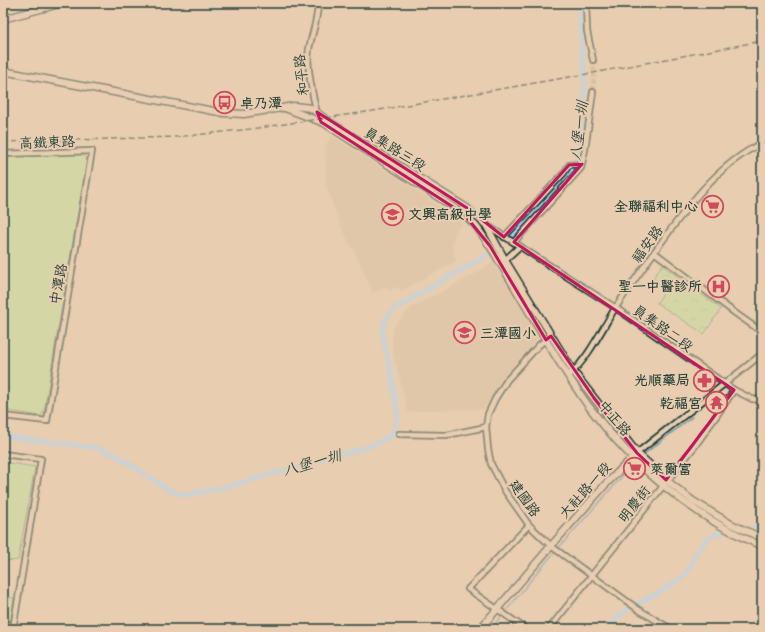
<svg xmlns="http://www.w3.org/2000/svg" width="765" height="632" viewBox="0 0 765 632" font-family="'Indie Flower','LXGW WenKai TC',sans-serif">
<style>
.built{fill:#d8bfa1}
.grass{fill:#bee19a;stroke:#6e8f67}
.park{fill:url(#park-crowns);stroke:#6e8f67}
.lines{fill:none;stroke-linecap:round;stroke-linejoin:round}
.stream{stroke:#7498aa;stroke-width:1.5}
.canal{stroke:#add5f8;stroke-width:5}
.street-tunnel{stroke:#c0b097;stroke-width:4.5;stroke-dasharray:4.5 2;stroke-linecap:butt}
.street-casing{stroke:#1f3d34;stroke-width:8}
.secondary-casing{stroke:#1f3d34;stroke-width:9}
.street{stroke:#e8cdb0;stroke-width:4.5}
.secondary{stroke:#e8cdb0;stroke-width:6}
.rail{stroke:#1f3d34;stroke-width:1.5;stroke-dasharray:6 3;stroke-linecap:butt}
.marked{fill:none;stroke:#c2185b;stroke-width:3;stroke-linejoin:round}
.labels{text-anchor:middle;stroke-width:4;stroke-linejoin:round;paint-order:stroke}
.street-label{font-size:14px;fill:#1f3d34;stroke:#e8cdb0}
.poi-label{font-size:14px;font-weight:bold;fill:#1f3d34;stroke:#e8cdb0;text-anchor:start}
.water-label{font-size:15px;font-style:italic;fill:#26453e;stroke:#e8cdb0}
</style>
<defs>
<pattern id="park-crowns" width="20" height="18" patternUnits="userSpaceOnUse"><rect width="20" height="18" fill="#bee19a"/><path d="M2 6a3 3 0 1 1 6 0M12 15a3 3 0 1 1 6 0" fill="none" stroke="#a3c285"/></pattern>
</defs>
<rect width="100%" height="100%" fill="#e8cdb0"/>
<filter id="ink" filterUnits="userSpaceOnUse"><feTurbulence type="fractalNoise" baseFrequency=".025" numOctaves="2"/><feDisplacementMap in="SourceGraphic" scale="8" xChannelSelector="R" yChannelSelector="G"/><feConvolveMatrix kernelMatrix="1 2 1 2 8 2 1 2 1" color-interpolation-filters="sRGB"/></filter>
<g filter="url(#ink)">
<!-- built -->
<g class="built">
<path d="M 332,136 L 402,181 L 463,223 L 456,230 L 452,246 L 456,261 L 401,291 L 399,287 L 388,290 L 387,286 L 373,293 L 358,259 L 343,231 L 326,185 L 325,146 Z"/>
<path d="M 494,262 L 539,338 L 506,375 L 485,409 L 429,410 L 408,412 L 394,356 L 392,339 L 393,329 L 396,324 L 412,307 L 459,283 Z"/>
</g>
<!-- grass -->
<g class="grass">
<path d="M 82,154 L 87,159 L 44,411 L 41,416 L 3,410 L 3,157 Z"/>
<path d="M 3,462 L 35,467 L 18,560 L 3,561 Z"/>
<path d="M 3,597 L 14,598 L 9,629 L 3,629 Z"/>
</g>
<!-- park -->
<path class="park" d="M 662,265 L 721,309 L 704,334 L 657,303 L 667,287 L 653,278 Z"/>
<g class="lines">
<!-- stream -->
<g class="stream">
<path d="M 643,455 L 692,417"/>
<path d="M 491,629 L 547,561 L 635,462"/>
</g>
<!-- canal -->
<g class="canal">
<path d="M 512,235 L 575,168 L 580,145 L 585,82 L 580,30 L 580,3"/>
<path d="M 3,436 L 98,448 L 113,454 L 125,461 L 172,492 L 185,495 L 226,487 L 371,446 L 392,435 L 398,417 L 390,368 L 382,334 L 383,327 L 386,319 L 394,309 L 489,254"/>
<path d="M 754,527 L 762,521"/>
<path d="M 606,629 C 616,617 628,608 642,601 C 656,594 670,588 682,577 C 698,562 695,539 721,533"/>
</g>
<!-- street-tunnel -->
<path class="street-tunnel" d="M 593,60 L 594,76 L 593,92"/>
<defs>
<g id="street">
<path d="M 586,3 L 587,31 L 593,60"/>
<path d="M 317,113 C 313,98 306,65 309,49 C 312,33 318,19 318,3"/>
<path d="M 3,154 L 92,151 L 47,421 L 3,416"/>
<path d="M 488,226 L 616,308 L 734,390 L 752,399 L 762,400"/>
<path d="M 504,237 L 564,173 L 569,165 L 582,164"/>
<path d="M 514,242 L 581,168 L 585,150 L 593,92"/>
<path d="M 654,252 L 735,313 L 762,332"/>
<path d="M 505,260 L 520,246"/>
<path d="M 548,338 L 539,345 L 507,380 L 495,399 L 488,414 L 486,427 L 488,449 L 491,464 L 505,491 L 529,525 L 551,546 L 639,610 L 671,629"/>
<path d="M 571,373 C 586,361 603,328 614,310 C 628,289 643,268 658,247 C 686,208 717,165 762,143"/>
<path d="M 399,434 L 447,435 L 486,427"/>
<path d="M 637,453 L 762,354"/>
<path d="M 3,454 L 41,459 L 13,629"/>
<path d="M 526,629 L 468,589 L 529,525"/>
<path d="M 549,629 L 695,446 L 715,418 L 734,390"/>
</g>
<g id="secondary">
<path d="M 3,19 L 63,3"/>
<path d="M 3,71 L 224,113 L 244,114 L 294,106 L 311,108 L 328,121 L 467,208 L 486,225 L 505,260 L 573,371 L 637,453 L 666,480 L 693,501 L 731,524 L 762,538"/>
<path d="M 285,108 L 324,123 L 464,214 L 476,226 L 490,246 C 523,299 551,354 587,404 C 632,465 692,517 762,546"/>
<path d="M 480,629 L 551,546 L 605,485 L 635,455"/>
</g>
</defs>
<!-- street casing -->
<use href="#street" class="street-casing"/>
<!-- secondary casing -->
<use href="#secondary" class="secondary-casing"/>
<!-- street -->
<use href="#street" class="street"/>
<!-- secondary -->
<use href="#secondary" class="secondary"/>
<!-- rail -->
<path class="rail" d="M 3,142 L 176,137 L 251,129 L 373,111 L 587,74 L 762,41"/>
</g>
</g>
<!-- marked area -->
<path d="M0 0H765V632H0ZM 317,112 L 467,208 L 504,237 L 569,165 L 582,164 L 514,242 L 734,390 L 666,480 L 637,453 L 594,398 L 551,336 L 546,340 L 490,246 L 464,214 L 321,122 Z" fill="#e8cdb0" fill-opacity=".55" fill-rule="evenodd"/>
<path class="marked" d="M 317,112 L 467,208 L 504,237 L 569,165 L 582,164 L 514,242 L 734,390 L 666,480 L 637,453 L 594,398 L 551,336 L 546,340 L 490,246 L 464,214 L 321,122 Z"/>
<!-- icons -->
<defs>
<symbol id="bus-ring" viewBox="-11 -11 22 22"><circle r="9.5" fill="#e8cdb0" stroke="#d1495b" stroke-width="1.5"/><path d="M-5-6H5V4H4V6H2V4H-2V6H-4V4H-5ZM-3.5-4V0h7V-4ZM-3.5 1.2v1.5H-2V1.2ZM2 1.2v1.5H3.5V1.2Z" fill="#d1495b"/></symbol>
<symbol id="supermarket-ring" viewBox="-11 -11 22 22"><circle r="9.5" fill="#e8cdb0" stroke="#d1495b" stroke-width="1.5"/><path d="M-6-5.5h2.5l.6 2H6L4.5 2H-2.5L-4.4-4H-6ZM-1.5 3.2a1.3 1.3 0 1 0 .1 0ZM3 3.2a1.3 1.3 0 1 0 .1 0Z" fill="#d1495b"/></symbol>
<symbol id="school-ring" viewBox="-11 -11 22 22"><circle r="9.5" fill="#e8cdb0" stroke="#d1495b" stroke-width="1.5"/><path d="M0-5L7-2L0 1L-7-2ZM-4 1L0 2.5L4 1V4Q0 6-4 4Z" fill="#d1495b"/></symbol>
<symbol id="hospital-ring" viewBox="-11 -11 22 22"><circle r="9.5" fill="#e8cdb0" stroke="#d1495b" stroke-width="1.5"/><path d="M-5-5h3v3.5h4V-5h3V5h-3V1.5h-4V5h-3Z" fill="#d1495b"/></symbol>
<symbol id="pharmacy-ring" viewBox="-11 -11 22 22"><circle r="9.5" fill="#e8cdb0" stroke="#d1495b" stroke-width="1.5"/><path d="M-2-6h4v4h4v4h-4v4h-4v-4h-4v-4h4Z" fill="#d1495b"/></symbol>
<symbol id="temple-ring" viewBox="-11 -11 22 22"><circle r="9.5" fill="#e8cdb0" stroke="#d1495b" stroke-width="1.5"/><path d="M0-6L5-2H3V0L6.5 2.5H4V6H1.5V3h-3V6H-4V2.5H-6.5L-3 0V-2H-5Z" fill="#d1495b"/></symbol>
</defs>
<g fill-rule="evenodd">
<use href="#bus-ring" x="212" y="90" width="25" height="25"/>
<use href="#supermarket-ring" x="700" y="194" width="25" height="25"/>
<use href="#school-ring" x="380" y="202" width="25" height="25"/>
<use href="#hospital-ring" x="706" y="274" width="25" height="25"/>
<use href="#school-ring" x="452" y="320" width="25" height="25"/>
<use href="#pharmacy-ring" x="692" y="368" width="25" height="25"/>
<use href="#temple-ring" x="704" y="390" width="25" height="25"/>
<use href="#supermarket-ring" x="622" y="456" width="25" height="25"/>
</g>
<g class="labels">
<!-- street labels -->
<g class="street-label">
<text transform="translate(301 75) rotate(-96)" y="5">和平路</text>
<text transform="translate(47 142) rotate(-2)" y="5">高鐵東路</text>
<text transform="translate(395 149) rotate(32)" y="5">員集路三段</text>
<text transform="translate(647 244) rotate(-54)" y="5">福安路</text>
<text transform="translate(58 284) rotate(-80)" y="5">中潭路</text>
<text transform="translate(663 328) rotate(35)" y="5">員集路二段</text>
<text transform="translate(615 418) rotate(50)" y="5">中正路</text>
<text transform="translate(585 490) rotate(-48)" y="5">大社路一段</text>
<text transform="translate(525 498) rotate(55)" y="5">建國路</text>
<text transform="translate(634 504) rotate(-52)" y="5">明慶街</text>
</g>
<!-- poi labels -->
<g class="poi-label">
<text x="240" y="108">卓乃潭</text>
<text x="698" y="211" text-anchor="end">全聯福利中心</text>
<text x="408" y="219">文興高級中學</text>
<text x="702" y="291" text-anchor="end">聖一中醫診所</text>
<text x="480" y="338">三潭國小</text>
<text x="690" y="385" text-anchor="end">光順藥局</text>
<text x="702" y="408" text-anchor="end">乾福宮</text>
<text x="650" y="474">萊爾富</text>
</g>
<!-- water labels -->
<g class="water-label">
<text transform="translate(579 131) rotate(-83)" y="5">八堡一圳</text>
<text transform="translate(312 463) rotate(-16)" y="5">八堡一圳</text>
</g>
</g>
<!-- margin -->
<rect width="765" height="632" fill="none" stroke="#e8cdb0" stroke-width="16"/>
<rect x="8" y="8" width="749" height="616" fill="none" stroke="#1f3d34" stroke-width="1.5" filter="url(#ink)"/>
</svg>
